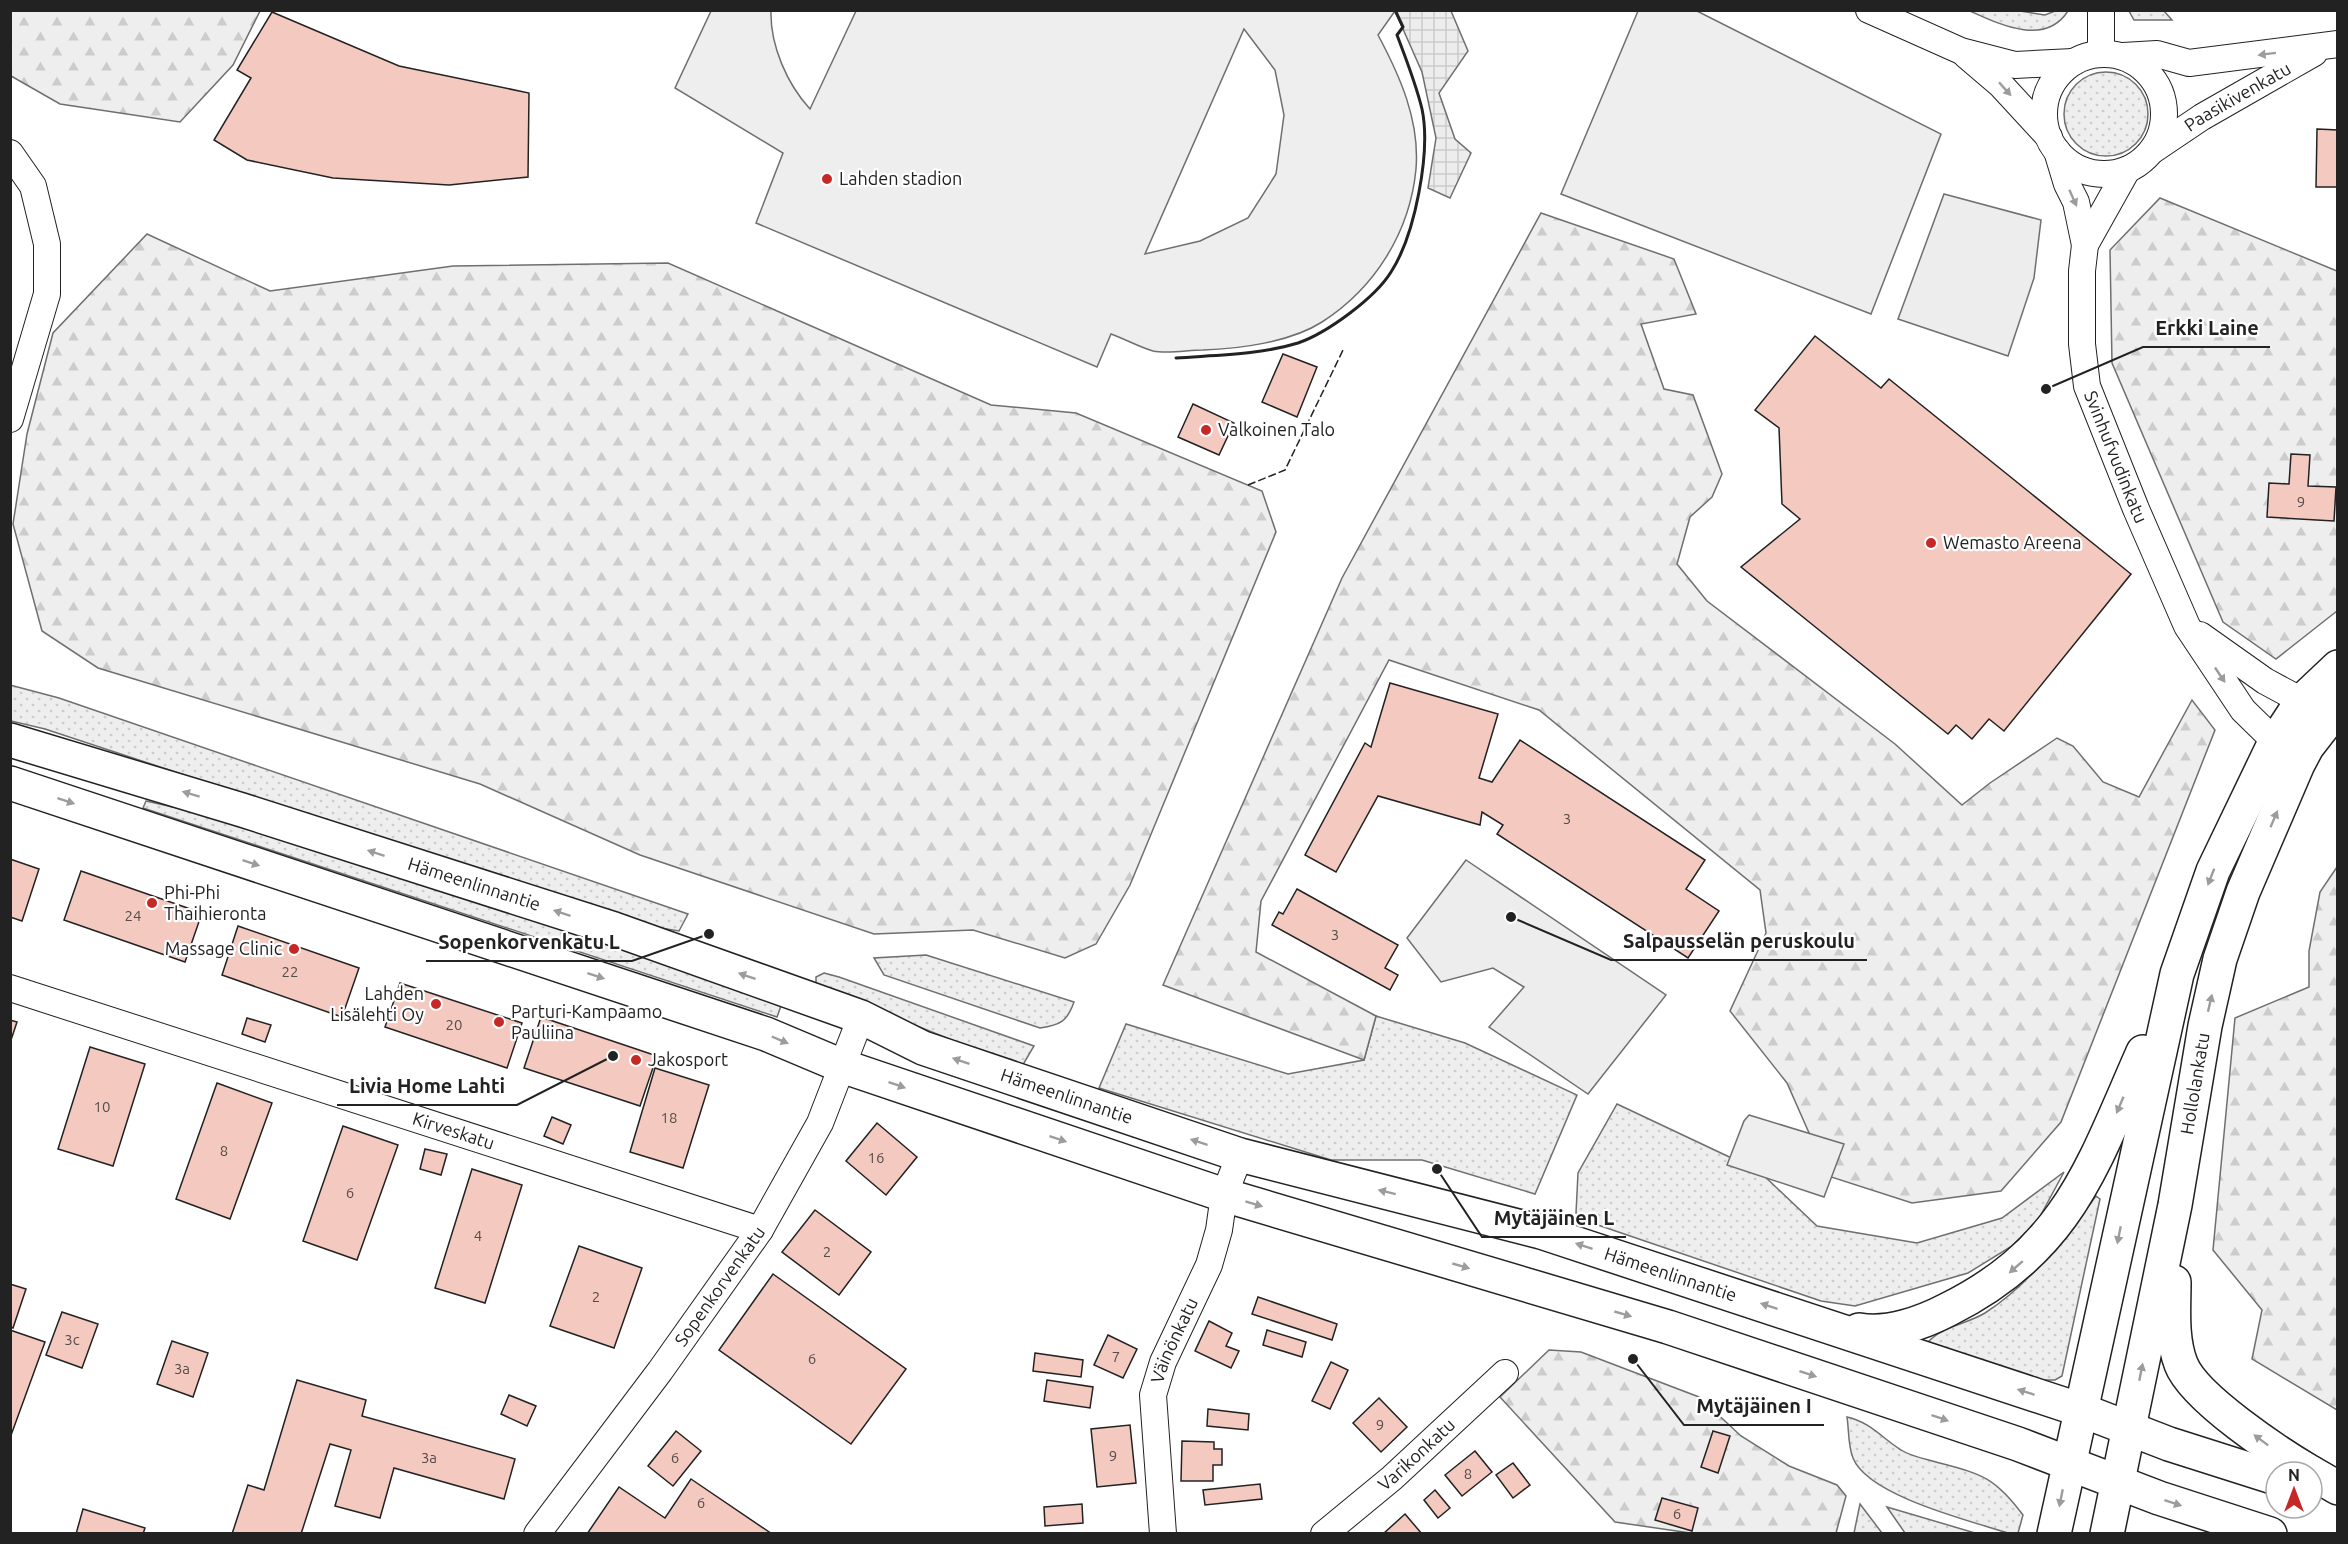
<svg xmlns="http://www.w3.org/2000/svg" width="2348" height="1544" viewBox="0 0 2348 1544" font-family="Ubuntu,sans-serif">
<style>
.green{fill:url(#green-dots);stroke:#6f6f6f;stroke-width:1.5}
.forest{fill:url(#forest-firs);stroke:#6f6f6f;stroke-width:1.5}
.pitch{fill:#eee;stroke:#6f6f6f;stroke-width:1.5;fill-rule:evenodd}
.parking{fill:#ededed;stroke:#6f6f6f;stroke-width:1.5}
.plaza{fill:url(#plaza-grid);stroke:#6f6f6f;stroke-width:1.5}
.building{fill:#f3c9c0;stroke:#222;stroke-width:1.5}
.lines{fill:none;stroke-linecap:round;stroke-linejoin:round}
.minor-casing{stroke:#222;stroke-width:28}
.major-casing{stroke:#222;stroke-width:36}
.minor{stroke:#fff;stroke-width:26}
.major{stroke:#fff;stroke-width:33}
.fence{stroke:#222;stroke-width:1.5;stroke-dasharray:8 3;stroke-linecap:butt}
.wall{stroke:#222;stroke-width:3}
.oneway{fill:#9c9c9c}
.poi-dot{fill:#c62828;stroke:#fff;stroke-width:2}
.labels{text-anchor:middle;stroke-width:4.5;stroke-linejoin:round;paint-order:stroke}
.number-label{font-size:15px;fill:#564c4a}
.street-label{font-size:18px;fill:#222;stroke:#fff}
.poi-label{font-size:18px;fill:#222;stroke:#fff;text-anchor:start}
.leader{fill:none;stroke:#222;stroke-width:2}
.callout-dot{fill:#222;stroke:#fff;stroke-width:2}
.callout-label{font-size:20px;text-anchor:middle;font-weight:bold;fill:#222;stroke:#fff;stroke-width:4.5;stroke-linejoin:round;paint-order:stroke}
</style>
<defs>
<pattern id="green-dots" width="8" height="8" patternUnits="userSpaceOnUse" patternTransform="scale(1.5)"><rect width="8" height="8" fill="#eee"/><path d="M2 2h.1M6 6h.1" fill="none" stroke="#ccc" stroke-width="1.8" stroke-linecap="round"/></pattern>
<pattern id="forest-firs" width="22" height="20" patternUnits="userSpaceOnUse" patternTransform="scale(1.5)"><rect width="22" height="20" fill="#eee"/><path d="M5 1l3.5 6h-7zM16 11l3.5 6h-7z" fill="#ccc"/></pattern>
<pattern id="plaza-grid" width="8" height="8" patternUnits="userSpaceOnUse" patternTransform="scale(1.5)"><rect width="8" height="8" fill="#ededed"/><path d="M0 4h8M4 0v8" fill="none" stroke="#cbcbcb"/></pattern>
</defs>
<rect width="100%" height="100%" fill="#fff"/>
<!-- green -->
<g class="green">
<path d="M 1970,11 L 2020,11 L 2045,15 L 2055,11 L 2068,11 C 2045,47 1999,24 1970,11 Z"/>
<path d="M 2129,11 L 2164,11 L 2172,20 L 2134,20 Z"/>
<circle cx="2106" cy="114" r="42"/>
<path d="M 10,685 L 59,698 L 688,914 L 679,931 L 636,924 L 45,729 L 11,721 Z"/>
<path d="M 146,801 L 218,817 L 296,840 L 782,1003 L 777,1017 L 143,808 Z"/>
<path d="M 926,955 L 1074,1002 C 1067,1022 1060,1025 1040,1028 L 884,975 L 874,958 Z"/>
<path d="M 824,973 L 839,977 L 1034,1046 L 1021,1068 L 816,985 L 816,977 Z"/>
<path d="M 1376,1016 L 1465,1043 L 1577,1095 L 1535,1194 L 1422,1160 L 1331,1160 L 1099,1088 L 1126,1024 L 1288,1074 L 1364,1060 Z"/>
<path d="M 1617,1104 L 1759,1171 L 1817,1226 L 1917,1243 L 2002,1218 L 2064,1172 L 2037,1222 L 2012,1246 L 1968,1273 L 1855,1306 L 1821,1301 L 1592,1223 L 1576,1213 L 1578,1173 Z"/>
<path d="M 2096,1196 L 2100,1199 L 2062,1376 L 2055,1380 L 2041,1380 L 1928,1342 C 1943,1326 1967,1324 1985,1313 C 2030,1284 2065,1238 2096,1196 Z"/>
<path d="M 1847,1417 C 1870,1422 1882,1438 1901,1450 C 1910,1456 1925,1459 1936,1462 C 1981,1474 1994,1476 2023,1515 L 2018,1533 L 2008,1533 C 1971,1521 1868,1496 1853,1458 C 1848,1446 1849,1430 1847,1417 Z"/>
<path d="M 1860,1504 L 1882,1533 L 1854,1533 Z"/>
<path d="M 1887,1507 L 1975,1533 L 1905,1533 Z"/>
</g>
<!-- forest -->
<g class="forest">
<path d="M 11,10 L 260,10 L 260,11 L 233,65 L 180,122 L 60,104 L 11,76 Z"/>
<path d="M 2160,198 L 2337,271 L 2337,611 L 2276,659 L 2223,622 L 2112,363 L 2110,250 Z"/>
<path d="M 1541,213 L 1674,259 L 1696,314 L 1641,324 L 1664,389 L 1693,395 L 1722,474 L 1712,497 L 1690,517 L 1677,564 L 1707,601 L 1895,744 L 1962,805 L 1990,783 L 2057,738 L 2073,746 L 2103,782 L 2139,797 L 2192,700 L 2215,730 L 2061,1122 L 2001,1191 L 1912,1203 L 1828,1176 L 1787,1083 L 1730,1011 L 1766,933 L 1760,890 L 1539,710 L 1389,660 L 1261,901 L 1256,952 L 1376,1016 L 1364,1060 L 1163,985 L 1342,578 Z"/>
<path d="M 147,234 L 270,291 L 453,266 L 668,263 L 991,405 L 1076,413 L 1262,491 L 1276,532 L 1130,885 L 1096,944 L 1065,958 L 973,930 L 874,934 L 640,855 L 480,784 L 98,668 L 42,631 L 13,524 L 27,434 L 53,333 Z"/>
<path d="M 2337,867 L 2337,1410 L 2252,1359 L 2262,1310 L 2213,1250 L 2235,1018 L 2309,987 L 2309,951 L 2320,892 Z"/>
<path d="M 1549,1350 L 1581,1352 L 1699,1397 L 1741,1436 L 1789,1466 L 1837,1485 L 1846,1496 L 1836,1533 L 1697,1534 L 1615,1522 L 1500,1397 Z"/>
</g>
<!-- pitch -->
<g class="pitch">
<path d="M 711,11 L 771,11 C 770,45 787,84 810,109 L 856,11 L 1395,11 L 1378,35 C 1400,76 1420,121 1416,169 C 1410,232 1375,288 1322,322 C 1291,342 1239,349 1203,350 C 1188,350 1168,354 1153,351 C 1139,347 1125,339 1111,334 L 1097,367 L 756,223 L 783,153 L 675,88 ZM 1244,29 L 1275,70 L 1284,115 L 1276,174 L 1248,218 L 1200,241 L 1145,254 Z"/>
<path d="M 1638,11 L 1697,11 L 1941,134 L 1871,314 L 1561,194 Z"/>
<path d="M 1749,1115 L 1844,1144 L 1824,1197 L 1727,1165 L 1744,1121 Z"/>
</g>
<!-- parking -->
<g class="parking">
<path d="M 1944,194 L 2041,220 L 2034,278 L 2008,356 L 1898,319 Z"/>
<path d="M 1466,860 L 1666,995 L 1588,1094 L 1489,1027 L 1524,987 L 1493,968 L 1441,982 L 1407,938 Z"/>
</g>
<!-- plaza -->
<path class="plaza" d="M 1395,11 L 1451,11 L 1468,51 L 1439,93 L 1455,139 L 1471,153 L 1450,198 L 1428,188 L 1436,138 L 1422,72 Z"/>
<!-- building -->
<g class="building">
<path d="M 272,12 L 399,66 L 529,93 L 528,177 L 449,185 L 333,178 L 247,160 L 214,140 L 251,78 L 237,70 Z"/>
<path d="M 2317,129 L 2338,130 L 2338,187 L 2316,187 Z"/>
<path d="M 1815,336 L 1881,388 L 1889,379 L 2131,574 L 2004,731 L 1989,719 L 1972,739 L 1956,725 L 1948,734 L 1741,567 L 1800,519 L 1782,504 L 1779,428 L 1755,410 Z"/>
<path d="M 1283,354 L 1317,367 L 1297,417 L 1262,402 Z"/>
<path d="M 1193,404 L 1234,423 L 1219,455 L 1178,437 Z"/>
<path d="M 2291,454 L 2310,455 L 2308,486 L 2336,487 L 2334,521 L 2267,517 L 2269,483 L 2289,484 Z"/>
<path d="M 1390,683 L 1498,714 L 1479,778 L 1492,782 L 1520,740 L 1705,860 L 1686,889 L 1719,911 L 1688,958 L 1497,834 L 1503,825 L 1482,812 L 1480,825 L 1378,796 L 1336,872 L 1305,855 L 1365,743 L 1371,747 Z"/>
<path d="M 10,859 L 39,869 L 22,921 L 10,917 Z"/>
<path d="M 81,871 L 202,913 L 185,962 L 64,920 Z"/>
<path d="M 1297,889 L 1398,945 L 1385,968 L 1398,975 L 1390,990 L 1272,925 L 1279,912 L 1283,914 Z"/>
<path d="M 238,926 L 359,968 L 342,1017 L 222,975 Z"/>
<path d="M 400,983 L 522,1023 L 507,1068 L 385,1027 Z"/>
<path d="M 541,1017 L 657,1056 L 640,1106 L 524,1068 Z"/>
<path d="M 247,1018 L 271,1025 L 265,1042 L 242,1034 Z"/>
<path d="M 10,1020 L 17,1022 L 10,1043 Z"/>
<path d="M 90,1047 L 145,1064 L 113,1166 L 58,1149 Z"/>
<path d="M 655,1068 L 709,1085 L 683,1168 L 630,1152 Z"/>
<path d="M 217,1083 L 272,1103 L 230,1219 L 176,1199 Z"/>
<path d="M 552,1117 L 571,1125 L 563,1144 L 544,1136 Z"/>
<path d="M 877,1123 L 917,1157 L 886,1195 L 846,1161 Z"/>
<path d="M 343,1126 L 398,1145 L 357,1260 L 303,1241 Z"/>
<path d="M 425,1149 L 447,1154 L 441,1175 L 420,1169 Z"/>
<path d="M 472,1169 L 522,1185 L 485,1303 L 435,1288 Z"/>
<path d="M 815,1210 L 871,1252 L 839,1295 L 782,1252 Z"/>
<path d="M 579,1246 L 642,1268 L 614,1348 L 550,1326 Z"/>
<path d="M 773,1274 L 906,1369 L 851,1444 L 719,1350 Z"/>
<path d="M 10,1284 L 26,1289 L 13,1328 L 10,1327 Z"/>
<path d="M 1258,1297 L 1337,1324 L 1332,1340 L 1252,1314 Z"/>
<path d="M 62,1312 L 98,1324 L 82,1368 L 46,1355 Z"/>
<path d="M 1209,1321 L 1232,1333 L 1226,1346 L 1239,1351 L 1231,1368 L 1195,1351 Z"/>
<path d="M 10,1330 L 45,1342 L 10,1438 Z"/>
<path d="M 1267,1330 L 1306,1342 L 1302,1357 L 1263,1345 Z"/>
<path d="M 1108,1335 L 1137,1349 L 1123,1378 L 1094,1365 Z"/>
<path d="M 172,1341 L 208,1353 L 193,1397 L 157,1384 Z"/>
<path d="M 1035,1353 L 1083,1360 L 1081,1377 L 1033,1371 Z"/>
<path d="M 1331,1362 L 1348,1370 L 1330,1409 L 1312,1401 Z"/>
<path d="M 297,1380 L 366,1400 L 362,1416 L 515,1459 L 504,1499 L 394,1468 L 380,1518 L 335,1506 L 351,1450 L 330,1444 L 301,1534 L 232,1534 L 248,1485 L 264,1490 Z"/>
<path d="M 1047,1380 L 1093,1387 L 1090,1408 L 1044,1401 Z"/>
<path d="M 509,1395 L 536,1406 L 527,1426 L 501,1414 Z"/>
<path d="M 1379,1398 L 1407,1427 L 1381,1452 L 1353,1423 Z"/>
<path d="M 1208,1409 L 1249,1414 L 1248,1430 L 1207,1426 Z"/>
<path d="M 1130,1425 L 1136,1483 L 1097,1487 L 1091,1429 Z"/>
<path d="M 676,1431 L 701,1451 L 673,1486 L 648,1466 Z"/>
<path d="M 1713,1431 L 1730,1436 L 1718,1473 L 1701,1467 Z"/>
<path d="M 1182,1441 L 1214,1442 L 1214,1449 L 1222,1449 L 1222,1465 L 1213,1465 L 1213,1481 L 1181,1481 Z"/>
<path d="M 1475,1451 L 1492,1472 L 1462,1496 L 1445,1475 Z"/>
<path d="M 1513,1463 L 1530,1485 L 1513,1498 L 1496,1475 Z"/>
<path d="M 691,1479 L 772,1534 L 587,1534 L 619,1487 L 665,1518 Z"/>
<path d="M 1260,1484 L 1262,1499 L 1205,1505 L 1203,1490 Z"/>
<path d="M 1435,1490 L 1450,1508 L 1438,1518 L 1424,1500 Z"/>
<path d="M 1662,1498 L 1698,1508 L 1692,1531 L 1655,1520 Z"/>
<path d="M 1082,1504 L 1083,1523 L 1045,1526 L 1044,1507 Z"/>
<path d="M 83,1509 L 145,1528 L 143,1534 L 76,1534 Z"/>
<path d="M 1405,1514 L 1422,1534 L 1383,1534 Z"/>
</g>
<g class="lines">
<defs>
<g id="minor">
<path d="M 1869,10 L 1961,51 L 2015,65 L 2073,62"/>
<circle cx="2104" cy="114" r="60"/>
<path d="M 2101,54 L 2101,10"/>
<path d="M 1966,55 L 2000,84 L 2049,137"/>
<path d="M 2123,56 L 2157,54 L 2189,63 L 2338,44"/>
<path id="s1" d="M 2153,150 L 2202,117 L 2314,53"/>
<path d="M 2057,151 L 2067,184 L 2076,202 L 2085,245"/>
<path d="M 10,153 L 33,186 L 47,244 L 47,294 L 10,419"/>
<path id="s2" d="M 2127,170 L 2085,245 L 2082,271 L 2082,344 L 2087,386 L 2136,509 L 2187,626 L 2243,710 L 2287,753"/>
<path d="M 2200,635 L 2265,681 L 2302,701 L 2316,714"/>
<path id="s3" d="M 10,988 L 760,1230"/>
<path id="s4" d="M 537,1534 L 660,1371 L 760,1230 L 820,1123 L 861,1017"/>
<path id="s5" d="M 1163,1534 L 1153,1395 L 1163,1362 L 1209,1265 L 1219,1230 L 1224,1195 L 1240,1155"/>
<path id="s6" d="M 1324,1534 L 1392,1478 L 1505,1373"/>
</g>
<g id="major">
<path id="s7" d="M 10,740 L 242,810 L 614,929 L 861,1017 L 923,1048 L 1240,1155 L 1541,1232 L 2081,1410 L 2169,1444 L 2276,1478"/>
<path d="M 10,783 L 766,1034 L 842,1066 L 1224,1195 L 1668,1327 L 2018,1444 L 2159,1498 L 2270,1534"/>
<path d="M 2174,1282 C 2174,1308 2171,1338 2181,1364 C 2194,1398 2278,1453 2310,1472"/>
<path d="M 1859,1330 C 1888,1335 1922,1323 1947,1310 C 2068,1250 2092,1167 2143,1052"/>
<path d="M 2312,1473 L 2338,1488"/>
<path d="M 2054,1534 L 2177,974 L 2213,871 L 2275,742 L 2302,701 L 2338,667"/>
<path id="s8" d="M 2107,1534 L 2175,1205 L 2205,1026 L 2220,959 L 2243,892 L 2298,764 L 2307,747 L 2338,707"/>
</g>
</defs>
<!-- minor casing -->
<use href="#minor" class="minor-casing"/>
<!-- major casing -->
<use href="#major" class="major-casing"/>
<!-- minor -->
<use href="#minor" class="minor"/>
<!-- major -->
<use href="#major" class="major"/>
<!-- fence -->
<path class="fence" d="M 1248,485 L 1285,470 L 1344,348"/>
<!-- wall -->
<path class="wall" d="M 1176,358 C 1216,355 1259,355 1298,343 C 1327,333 1375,298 1391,272 C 1415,235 1431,152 1422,109 C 1416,84 1406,59 1397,35 L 1403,27 L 1395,10"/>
</g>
<!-- one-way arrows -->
<defs><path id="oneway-solid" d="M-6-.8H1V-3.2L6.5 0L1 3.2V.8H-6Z" transform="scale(1.5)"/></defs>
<g class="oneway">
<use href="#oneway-solid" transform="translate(2267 54) rotate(173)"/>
<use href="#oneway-solid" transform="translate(2005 89) rotate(48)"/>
<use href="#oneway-solid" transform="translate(2073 198) rotate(66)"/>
<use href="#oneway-solid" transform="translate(2220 675) rotate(56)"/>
<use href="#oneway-solid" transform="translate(191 794) rotate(-163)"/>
<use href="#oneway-solid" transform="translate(66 801) rotate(18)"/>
<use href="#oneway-solid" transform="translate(2274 819) rotate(-67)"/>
<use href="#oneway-solid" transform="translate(376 853) rotate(-162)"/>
<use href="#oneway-solid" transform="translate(251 863) rotate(18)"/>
<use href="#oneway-solid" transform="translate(2211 877) rotate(111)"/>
<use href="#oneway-solid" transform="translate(562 913) rotate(-162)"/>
<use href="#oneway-solid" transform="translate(596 976) rotate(18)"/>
<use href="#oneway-solid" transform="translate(747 976) rotate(-161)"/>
<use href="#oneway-solid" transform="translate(2210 1003) rotate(-77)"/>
<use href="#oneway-solid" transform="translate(780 1040) rotate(23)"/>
<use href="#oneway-solid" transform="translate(961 1061) rotate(-161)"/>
<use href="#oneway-solid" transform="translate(897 1085) rotate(19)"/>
<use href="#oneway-solid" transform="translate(2120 1105) rotate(113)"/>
<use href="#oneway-solid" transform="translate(1058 1139) rotate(18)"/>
<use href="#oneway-solid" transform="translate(1199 1142) rotate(-162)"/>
<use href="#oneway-solid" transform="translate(1387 1192) rotate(-166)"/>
<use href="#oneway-solid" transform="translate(1254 1204) rotate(17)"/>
<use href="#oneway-solid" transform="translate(2119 1235) rotate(101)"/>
<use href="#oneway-solid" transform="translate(1584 1246) rotate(-162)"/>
<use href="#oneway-solid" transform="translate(1461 1266) rotate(16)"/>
<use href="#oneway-solid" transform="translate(2016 1267) rotate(139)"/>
<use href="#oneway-solid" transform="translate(1769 1306) rotate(-162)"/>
<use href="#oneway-solid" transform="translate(1623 1314) rotate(16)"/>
<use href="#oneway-solid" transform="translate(2141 1372) rotate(-79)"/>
<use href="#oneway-solid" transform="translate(1808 1374) rotate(18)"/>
<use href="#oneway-solid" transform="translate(2026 1392) rotate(-162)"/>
<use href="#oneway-solid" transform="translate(1940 1418) rotate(19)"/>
<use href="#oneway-solid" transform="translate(2261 1440) rotate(-143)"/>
<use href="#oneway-solid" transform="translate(2061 1498) rotate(101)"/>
<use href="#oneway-solid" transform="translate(2173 1503) rotate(18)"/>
</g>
<!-- markers -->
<g class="poi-dot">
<circle cx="827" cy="179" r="6"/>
<circle cx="1206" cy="430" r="6"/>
<circle cx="1931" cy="543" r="6"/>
<circle cx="152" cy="903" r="6"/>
<circle cx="294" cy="949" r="6"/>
<circle cx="436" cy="1004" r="6"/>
<circle cx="499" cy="1022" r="6"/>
<circle cx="636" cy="1060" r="6"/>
</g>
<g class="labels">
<!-- number labels -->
<g class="number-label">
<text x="2301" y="507">9</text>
<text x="1567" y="824">3</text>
<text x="133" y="921">24</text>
<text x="1335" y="940">3</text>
<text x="290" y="977">22</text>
<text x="454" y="1030">20</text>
<text x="102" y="1112">10</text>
<text x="669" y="1123">18</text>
<text x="224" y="1156">8</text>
<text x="876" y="1163">16</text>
<text x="350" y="1198">6</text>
<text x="478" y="1241">4</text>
<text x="827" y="1257">2</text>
<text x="596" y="1302">2</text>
<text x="72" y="1345">3c</text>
<text x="1116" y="1362">7</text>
<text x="812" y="1364">6</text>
<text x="182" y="1374">3a</text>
<text x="1380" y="1430">9</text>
<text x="1113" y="1461">9</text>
<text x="429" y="1463">3a</text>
<text x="675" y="1463">6</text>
<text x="1468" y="1479">8</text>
<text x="701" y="1508">6</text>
<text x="1677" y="1519">6</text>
</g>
<!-- street labels -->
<g class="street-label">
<text dy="6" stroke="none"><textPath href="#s1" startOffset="100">Paasikivenkatu</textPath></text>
<text dy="6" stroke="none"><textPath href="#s2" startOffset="304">Svinhufvudinkatu</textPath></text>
<text dy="6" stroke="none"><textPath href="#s7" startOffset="486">Hämeenlinnantie</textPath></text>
<text dy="6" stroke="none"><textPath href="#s8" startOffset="459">Hollolankatu</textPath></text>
<text dy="6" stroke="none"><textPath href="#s7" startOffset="1116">Hämeenlinnantie</textPath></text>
<text dy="6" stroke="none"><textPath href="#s3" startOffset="466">Kirveskatu</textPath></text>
<text dy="6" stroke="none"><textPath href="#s7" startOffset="1746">Hämeenlinnantie</textPath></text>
<text dy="6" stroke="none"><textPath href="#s4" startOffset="308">Sopenkorvenkatu</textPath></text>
<text dy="6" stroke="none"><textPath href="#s5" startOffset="198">Väinönkatu</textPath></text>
<text dy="6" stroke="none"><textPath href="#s6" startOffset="122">Varikonkatu</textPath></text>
</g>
<!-- poi labels -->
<g class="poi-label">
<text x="839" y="185">Lahden stadion</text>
<text x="1218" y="436">Valkoinen Talo</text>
<text x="1943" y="549">Wemasto Areena</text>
<text x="164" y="899">Phi-Phi<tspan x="164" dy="21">Thaihieronta</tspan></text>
<text x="282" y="955" text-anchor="end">Massage Clinic</text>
<text x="424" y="1000" text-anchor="end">Lahden<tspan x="424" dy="21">Lisälehti Oy</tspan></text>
<text x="511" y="1018">Parturi-Kampaamo<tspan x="511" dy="21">Pauliina</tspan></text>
<text x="648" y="1066">Jakosport</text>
</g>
</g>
<!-- callouts -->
<path class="leader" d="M2046 389L2143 347H2270M1511 917L1611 960H1867M709 934L632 961H426M613 1056L517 1105H337M1437 1169L1482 1237H1626M1633 1359L1684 1425H1824"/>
<g class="callout-dot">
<circle cx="2046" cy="389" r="6"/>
<circle cx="1511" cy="917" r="6"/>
<circle cx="709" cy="934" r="6"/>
<circle cx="613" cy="1056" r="6"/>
<circle cx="1437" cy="1169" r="6"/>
<circle cx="1633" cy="1359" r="6"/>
</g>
<g class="callout-label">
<text x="2207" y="335">Erkki Laine</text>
<text x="1739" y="948">Salpausselän peruskoulu</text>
<text x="529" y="949">Sopenkorvenkatu L</text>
<text x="427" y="1093">Livia Home Lahti</text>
<text x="1554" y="1225">Mytäjäinen L</text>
<text x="1754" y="1413">Mytäjäinen I</text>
</g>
<!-- border -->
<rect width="2348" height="1544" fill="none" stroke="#222222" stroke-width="24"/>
<!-- north arrow -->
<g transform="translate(2294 1490)"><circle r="28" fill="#ffffff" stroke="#a7a7a7" stroke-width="1.5"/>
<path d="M0-4.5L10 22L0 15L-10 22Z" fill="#c62828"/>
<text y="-9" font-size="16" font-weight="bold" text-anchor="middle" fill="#222222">N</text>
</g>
</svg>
